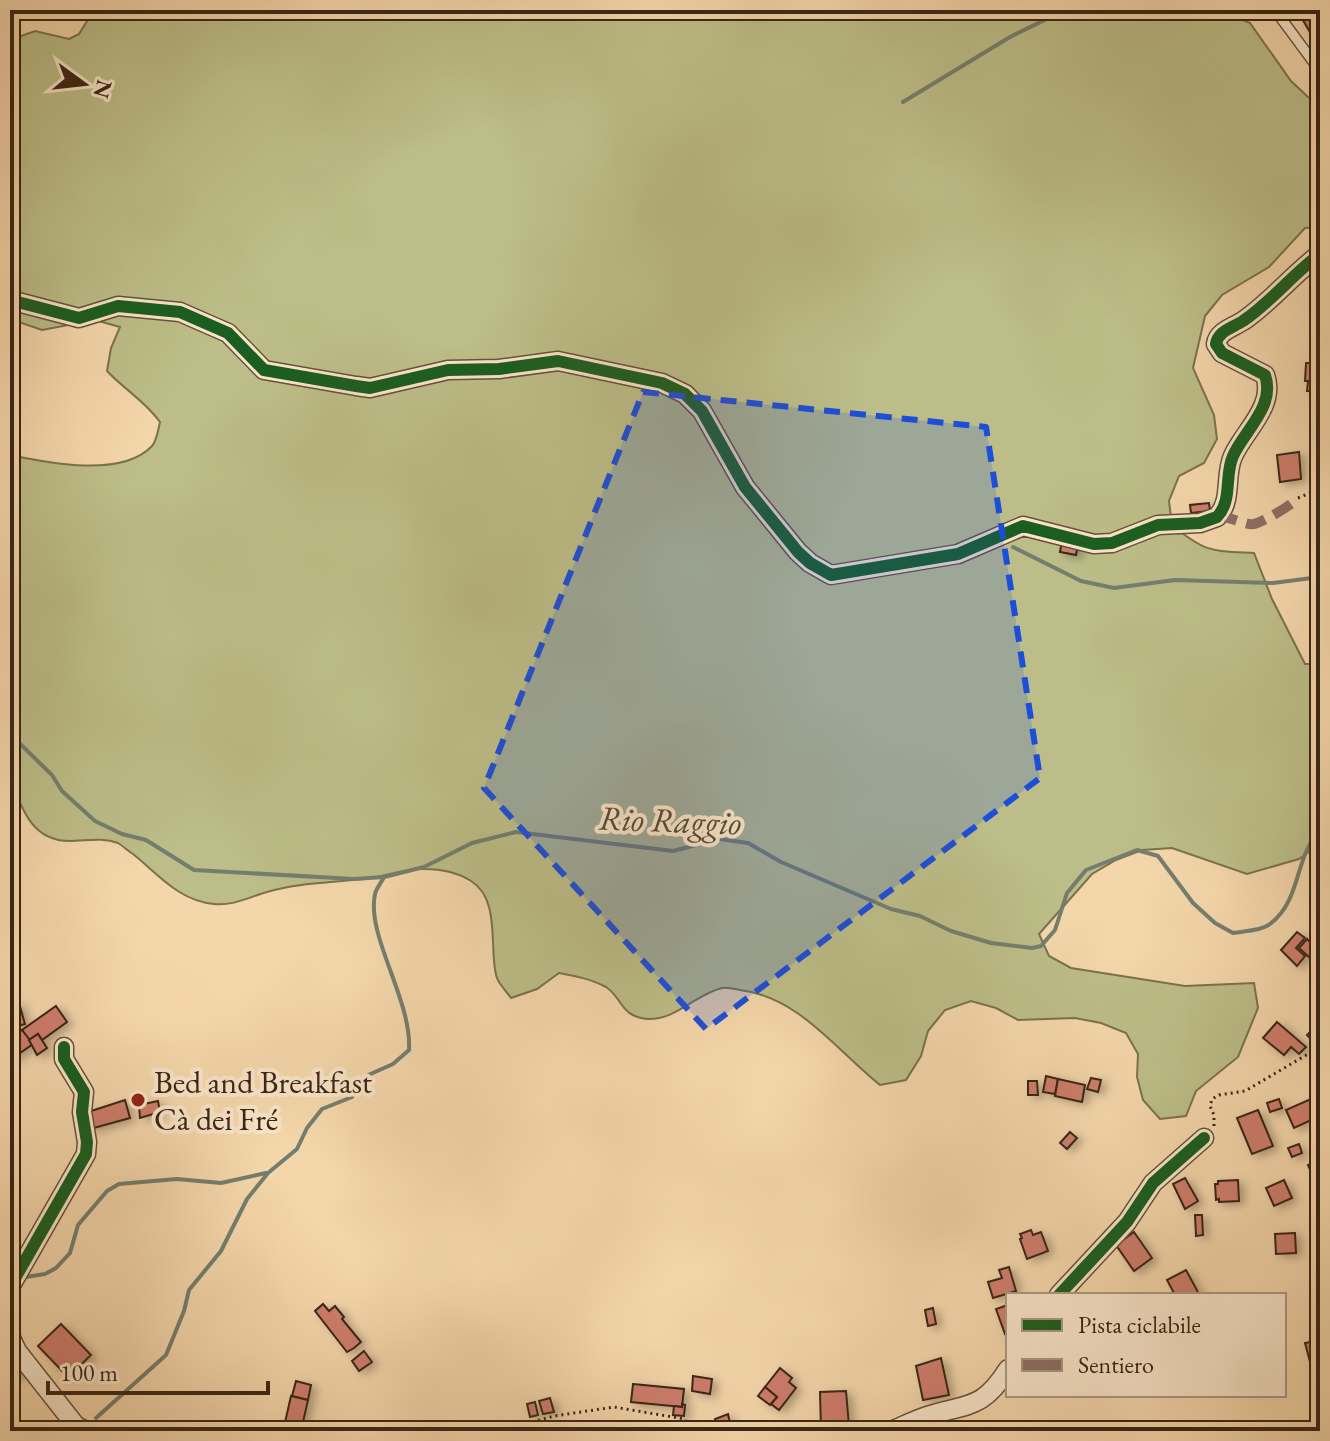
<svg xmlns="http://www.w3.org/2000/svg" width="1330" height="1441" viewBox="0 0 1330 1441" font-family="'EB Garamond',serif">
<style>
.green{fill:#bcbd88;stroke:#7b714e;stroke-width:2}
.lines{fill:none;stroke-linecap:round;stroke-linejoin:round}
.stream{stroke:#757e6e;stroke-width:4}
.building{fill:#cd7d6c;stroke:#3a2514;stroke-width:2;filter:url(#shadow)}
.service-casing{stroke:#68513a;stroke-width:12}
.minor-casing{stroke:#68513a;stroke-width:21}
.path{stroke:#3a2514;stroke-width:3;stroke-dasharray:2 4;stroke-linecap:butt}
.service{stroke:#f8e4c8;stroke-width:9}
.minor{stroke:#f8e4c8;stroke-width:18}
.quiet{stroke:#8d6e63;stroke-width:10;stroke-dasharray:20 10;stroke-linecap:butt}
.cycleway-casing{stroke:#f8e4c8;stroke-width:17}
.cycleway{stroke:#1b5e20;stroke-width:12}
.marked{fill:#1d4ed8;fill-opacity:0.2;stroke:#1d4ed8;stroke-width:6;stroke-dasharray:16 10;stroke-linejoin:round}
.poi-dot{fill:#8f2418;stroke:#f8e4c8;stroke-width:3}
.labels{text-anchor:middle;stroke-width:8;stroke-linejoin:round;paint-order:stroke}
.poi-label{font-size:32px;fill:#3a2514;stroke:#f8e4c8;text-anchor:start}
.water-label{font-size:34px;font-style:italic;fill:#524a3a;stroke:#f8e4c8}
</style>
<defs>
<filter id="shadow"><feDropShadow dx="5.5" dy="3" stdDeviation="4" flood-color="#0004"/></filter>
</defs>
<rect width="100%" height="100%" fill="#f4d6ab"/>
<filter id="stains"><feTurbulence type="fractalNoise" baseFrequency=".0025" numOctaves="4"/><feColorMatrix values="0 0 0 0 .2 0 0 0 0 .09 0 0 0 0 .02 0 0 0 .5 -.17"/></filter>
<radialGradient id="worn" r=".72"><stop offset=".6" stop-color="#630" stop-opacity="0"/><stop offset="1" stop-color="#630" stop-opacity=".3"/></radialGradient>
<!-- green -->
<path class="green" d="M 94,10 L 1221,10 L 1250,23 L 1291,81 L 1308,97 L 1320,102 L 1320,227 L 1305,228 L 1269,267 L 1222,295 L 1205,316 L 1193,368 L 1214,415 L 1217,439 L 1204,463 L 1179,476 L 1169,501 L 1172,525 C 1206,553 1212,551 1254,553 L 1272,599 L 1305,664 L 1320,664 L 1320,844 L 1299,859 L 1247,874 L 1172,848 L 1142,850 L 1116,860 L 1092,874 L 1039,934 L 1049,956 L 1071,968 L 1185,986 L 1254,983 L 1258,1008 L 1238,1057 L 1196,1091 L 1186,1116 L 1160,1119 L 1143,1100 L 1137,1077 L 1138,1054 L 1126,1033 L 1101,1023 L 1075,1018 L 1018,1020 L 996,1008 L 971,1001 L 945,1010 L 928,1031 L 921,1056 L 906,1080 L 880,1085 C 836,1050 799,997 740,990 C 735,989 727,987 722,988 C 696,994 676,1020 648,1019 C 620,1017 622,997 606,987 C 591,979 575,976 559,973 L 537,989 L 511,998 C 507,992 499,984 497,978 C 488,952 502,900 471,881 C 457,872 440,869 424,869 C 405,868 388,876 370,878 C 336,883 300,882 267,892 C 249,897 234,906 214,904 C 179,901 158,874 133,854 C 128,851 123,846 118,843 C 102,837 86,841 70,841 C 30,841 21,806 10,775 L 10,455 C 48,463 122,478 152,446 C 157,440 158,430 160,422 C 145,401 125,390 107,371 L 111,348 L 120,327 L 95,320 L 42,330 L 10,319 L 10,40 L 35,31 L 69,39 L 79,34 Z"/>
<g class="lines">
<!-- stream -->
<g class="stream">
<path d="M 903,102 L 1010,37 L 1065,10"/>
<path d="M 1013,547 L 1081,581 L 1114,588 L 1175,580 L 1273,583 L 1320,577"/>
<path d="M 10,734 L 52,775 L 62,791 L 95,821 L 122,834 L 146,840 L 194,870 L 354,879 L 384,877 L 424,867 L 472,843 L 516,832 L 673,851 L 719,839 L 748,843 L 781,862 L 891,909 L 920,916 L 951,931 L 991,943 L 1032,948 L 1041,946 L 1055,930 L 1067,893 L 1086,870 L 1137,850 L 1158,856 L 1193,903 L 1215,923 L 1233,933 C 1243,931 1261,931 1270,924 C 1302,900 1294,856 1320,831"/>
<path d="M 26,1277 L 45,1274 L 56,1268 L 70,1253 L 78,1225 L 107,1191 L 119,1184 L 177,1179 L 221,1183 L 266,1173"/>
<path d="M 96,1418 L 166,1355 L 184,1311 L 189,1290 L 221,1251 L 247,1199 L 268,1173 L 297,1149 L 307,1128 L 322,1109 L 352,1097 L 366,1076 L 393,1064 L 409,1050 C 412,1000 366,936 375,894 C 376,889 381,883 384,877"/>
</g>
</g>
<!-- building -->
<g class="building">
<path d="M 1313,11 L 1320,26 L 1320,42 L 1317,44 L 1301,17 Z"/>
<path d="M 1316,342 L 1320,342 L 1320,391 L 1307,391 L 1308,381 L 1305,381 L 1306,363 L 1311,363 L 1311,356 L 1315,356 Z"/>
<path d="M 1299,452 L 1301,479 L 1280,482 L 1277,455 Z"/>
<path d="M 1209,503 L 1210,511 L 1191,513 L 1190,505 Z"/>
<path d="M 1062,541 L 1078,544 L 1076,555 L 1060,552 Z"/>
<path d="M 1297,932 L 1305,938 L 1296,948 L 1305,956 L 1297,966 L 1281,950 Z"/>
<path d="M 1307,939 L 1318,950 L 1310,958 L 1299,948 Z"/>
<path d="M 19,1003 L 25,1024 L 10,1028 L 10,1005 Z"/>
<path d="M 56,1006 L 67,1022 L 42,1040 L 38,1034 L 29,1040 L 22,1030 Z"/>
<path d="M 1277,1022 L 1306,1047 L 1299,1054 L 1291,1047 L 1284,1055 L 1263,1038 Z"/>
<path d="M 1318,1024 L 1320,1042 L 1316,1045 L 1307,1035 Z"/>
<path d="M 22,1030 L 33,1044 L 10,1060 L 10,1034 L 12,1037 Z"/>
<path d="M 38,1034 L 47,1048 L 37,1055 L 29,1040 Z"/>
<path d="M 1046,1076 L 1058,1079 L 1055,1094 L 1043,1092 Z"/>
<path d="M 1091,1078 L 1101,1080 L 1098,1092 L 1087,1089 Z"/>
<path d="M 1058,1079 L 1085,1085 L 1082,1102 L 1055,1096 Z"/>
<path d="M 1028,1081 L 1037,1081 L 1038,1095 L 1028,1095 Z"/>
<path d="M 1313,1098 L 1320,1116 L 1294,1128 L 1286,1110 Z"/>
<path d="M 1279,1099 L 1282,1108 L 1270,1112 L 1267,1103 Z"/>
<path d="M 125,1100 L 130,1118 L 90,1129 L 85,1113 Z"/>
<path d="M 158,1101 L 160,1112 L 140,1118 L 139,1105 Z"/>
<path d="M 1258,1110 L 1273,1146 L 1252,1154 L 1237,1118 Z"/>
<path d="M 1070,1132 L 1077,1138 L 1067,1149 L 1060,1143 Z"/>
<path d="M 1299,1144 L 1302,1153 L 1292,1157 L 1288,1148 Z"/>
<path d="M 1320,1160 L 1320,1193 L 1308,1165 Z"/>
<path d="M 1185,1178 L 1198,1201 L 1185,1209 L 1173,1184 Z"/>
<path d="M 1238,1180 L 1239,1201 L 1219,1202 L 1219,1199 L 1216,1200 L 1215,1184 L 1218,1184 L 1218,1181 Z"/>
<path d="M 1284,1180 L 1292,1198 L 1274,1206 L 1266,1188 Z"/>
<path d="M 1195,1215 L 1202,1215 L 1203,1235 L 1196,1236 Z"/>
<path d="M 1031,1230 L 1033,1235 L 1041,1232 L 1048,1251 L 1027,1259 L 1020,1239 L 1022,1238 L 1020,1234 Z"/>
<path d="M 1134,1232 L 1152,1258 L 1134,1271 L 1116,1245 Z"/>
<path d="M 1295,1233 L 1296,1253 L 1276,1254 L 1275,1234 Z"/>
<path d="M 1009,1267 L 1016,1291 L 993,1298 L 988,1282 L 1002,1278 L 999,1270 Z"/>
<path d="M 1186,1270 L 1199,1294 L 1175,1295 L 1167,1280 Z"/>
<path d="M 323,1304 L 329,1311 L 335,1306 L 344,1317 L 342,1319 L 361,1342 L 354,1348 L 347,1352 L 315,1311 Z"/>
<path d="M 1008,1305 L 1008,1333 L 1005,1334 L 996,1309 Z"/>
<path d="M 933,1308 L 936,1324 L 928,1326 L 925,1310 Z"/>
<path d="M 61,1324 L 91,1355 L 68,1377 L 38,1346 Z"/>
<path d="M 1320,1340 L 1320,1392 L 1318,1392 L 1305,1343 Z"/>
<path d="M 364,1351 L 372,1362 L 359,1371 L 352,1361 Z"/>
<path d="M 10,1353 L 26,1366 L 18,1376 L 10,1377 Z"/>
<path d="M 941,1358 L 949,1395 L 923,1400 L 916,1366 Z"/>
<path d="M 780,1368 L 792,1378 L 789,1382 L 796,1388 L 779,1410 L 771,1404 L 777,1397 L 765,1387 Z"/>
<path d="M 693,1376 L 712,1379 L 710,1394 L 692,1391 Z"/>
<path d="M 296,1381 L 311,1385 L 308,1400 L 292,1396 Z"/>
<path d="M 633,1384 L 684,1389 L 682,1407 L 631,1402 Z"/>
<path d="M 765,1387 L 777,1397 L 770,1405 L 758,1396 Z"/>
<path d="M 846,1391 L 849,1426 L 821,1429 L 820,1392 Z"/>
<path d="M 291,1396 L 308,1400 L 301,1431 L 284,1427 Z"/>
<path d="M 550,1398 L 554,1412 L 543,1414 L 539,1401 Z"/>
<path d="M 535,1402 L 538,1415 L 530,1417 L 527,1404 Z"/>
<path d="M 682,1404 L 685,1405 L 684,1416 L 673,1415 L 674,1406 L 682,1407 Z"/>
<path d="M 728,1414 L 731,1428 L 719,1431 L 715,1419 Z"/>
</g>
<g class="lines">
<defs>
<path id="service" d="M 1275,10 L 1320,71"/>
<g id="minor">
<path d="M 10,300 L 79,318 L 118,306 L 180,312 L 228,333 L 264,370 L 356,386 L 370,388 L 448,370 L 499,369 L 558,361 L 662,383 L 685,394 L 702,411 L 745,487 L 798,552 L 810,563 L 831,575 L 958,554 L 1023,526 L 1094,544 L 1112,543 L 1158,525 L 1200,523 L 1217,517 C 1233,500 1224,476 1233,456 C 1244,431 1276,406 1265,375 L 1222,353 L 1216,344 C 1218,331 1232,328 1243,321 C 1271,302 1293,274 1320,254"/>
<path d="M 10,1287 L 86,1154 L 87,1142 L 82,1112 L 84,1092 L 64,1059 L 64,1047"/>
<path d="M 1059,1295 L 1127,1222 L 1153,1183 L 1204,1138"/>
<path d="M 10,1336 L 17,1351 L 76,1426 L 86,1431"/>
<path d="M 891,1431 C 903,1426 915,1420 927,1416 C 969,1403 982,1410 1008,1369"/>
</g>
</defs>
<!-- service casing -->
<use href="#service" class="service-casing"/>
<!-- minor casing -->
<use href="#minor" class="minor-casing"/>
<!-- path -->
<g class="path">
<path d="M 1298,498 L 1320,489"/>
<path d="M 1214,1126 L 1214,1115 L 1210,1106 L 1212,1099 L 1219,1095 L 1245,1091 L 1320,1047"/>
<path d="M 523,1431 L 521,1425 L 554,1416 L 614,1407 L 685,1419 L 687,1431"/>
</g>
<!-- service -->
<use href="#service" class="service"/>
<!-- minor -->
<use href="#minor" class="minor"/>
<!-- quiet -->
<path class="quiet" d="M 1217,517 C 1232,516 1246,526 1254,524 C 1263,522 1292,505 1298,498"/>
<defs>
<g id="cycleway">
<path d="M 10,300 L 79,318 L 118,306 L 180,312 L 228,333 L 264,370 L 356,386 L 370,388 L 448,370 L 499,369 L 558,361 L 662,383 L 685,394 L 702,411 L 745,487 L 798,552 L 810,563 L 831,575 L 958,554 L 1023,526 L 1094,544 L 1112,543 L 1158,525 L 1200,523 L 1217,517 C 1233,500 1224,476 1233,456 C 1244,431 1276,406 1265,375 L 1222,353 L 1216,344 C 1218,331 1232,328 1243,321 C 1271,302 1293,274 1320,254"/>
<path d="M 10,1287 L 86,1154 L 87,1142 L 82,1112 L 84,1092 L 64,1059 L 64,1047"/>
<path d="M 1059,1295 L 1127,1222 L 1153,1183 L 1204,1138"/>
</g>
</defs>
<!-- cycleway casing -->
<use href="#cycleway" class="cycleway-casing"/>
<!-- cycleway -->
<use href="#cycleway" class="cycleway"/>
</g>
<!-- marked area -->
<path class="marked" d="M 643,392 L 986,427 L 1040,778 L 706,1029 L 484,788 Z"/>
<!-- markers -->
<circle class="poi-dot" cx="138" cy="1100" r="8"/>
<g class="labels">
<!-- poi labels -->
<g class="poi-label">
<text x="154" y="1093">Bed and Breakfast<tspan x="154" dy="37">Cà dei Fré</tspan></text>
</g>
<!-- water labels -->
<g class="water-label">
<text transform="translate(670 820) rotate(2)" y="12">Rio Raggio</text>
</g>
</g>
<!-- margin -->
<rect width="1330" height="1441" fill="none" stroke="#f4d6ab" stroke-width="40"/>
<rect x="12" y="12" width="1306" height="1417" fill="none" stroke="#3a2514" stroke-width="4"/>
<rect x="20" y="20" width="1290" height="1401" fill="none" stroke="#3a2514" stroke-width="2"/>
<!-- legend -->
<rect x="1006" y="1293" width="280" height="104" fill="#f8e4c8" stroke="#ac9880" stroke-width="2"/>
<rect x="1022" y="1319" width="40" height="12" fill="#1b5e20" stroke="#ac9880" stroke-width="2"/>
<text x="1078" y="1333" font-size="24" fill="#3a2514">Pista ciclabile</text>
<rect x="1022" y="1359" width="40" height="12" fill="#8d6e63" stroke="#ac9880" stroke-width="2"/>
<text x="1078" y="1373" font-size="24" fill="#3a2514">Sentiero</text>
<!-- north arrow -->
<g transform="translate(84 84) rotate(105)" stroke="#f8e4c8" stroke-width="6" paint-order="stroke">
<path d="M0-6L14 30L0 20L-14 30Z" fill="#3a2514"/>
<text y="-12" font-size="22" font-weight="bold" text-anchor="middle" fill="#3a2514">N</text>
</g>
<!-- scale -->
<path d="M48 1381v12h220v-12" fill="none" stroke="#3a2514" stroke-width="4"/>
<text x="60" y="1381" font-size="24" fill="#3a2514" stroke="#f8e4c8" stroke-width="6" paint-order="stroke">100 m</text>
<rect width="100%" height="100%" filter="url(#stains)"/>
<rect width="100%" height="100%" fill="url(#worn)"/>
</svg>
